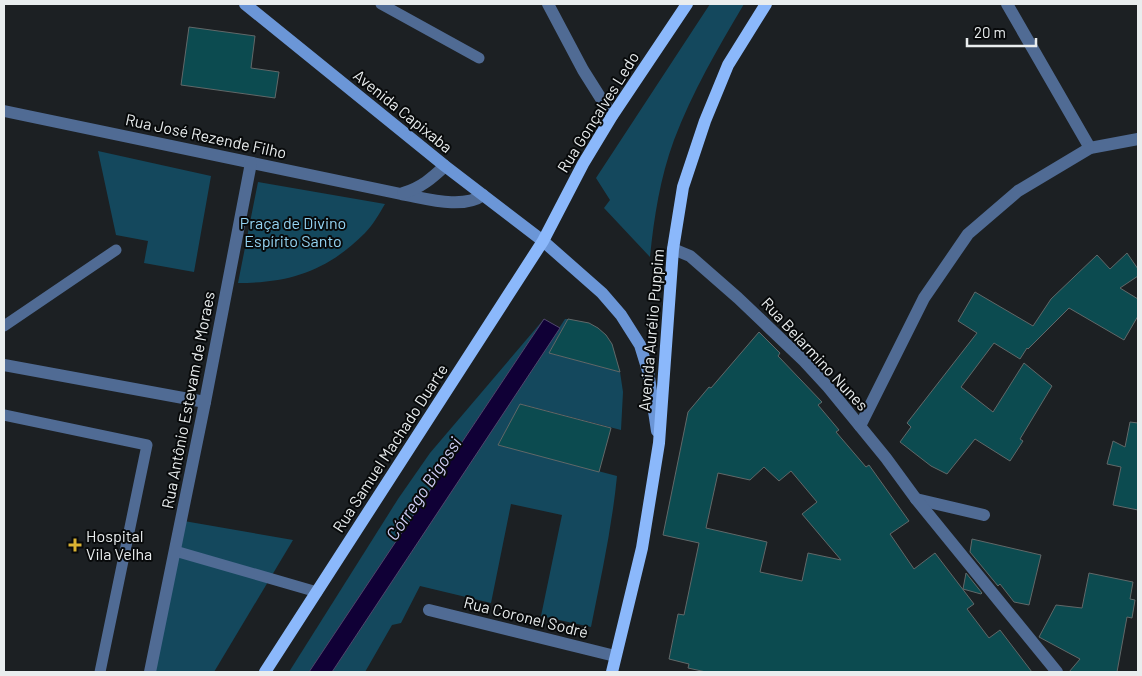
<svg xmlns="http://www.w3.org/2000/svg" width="1142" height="676" viewBox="0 0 1142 676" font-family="Barlow,sans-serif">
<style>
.green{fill:#14485d}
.water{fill:#100036;stroke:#51476d}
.building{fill:#0c4b50;stroke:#616869;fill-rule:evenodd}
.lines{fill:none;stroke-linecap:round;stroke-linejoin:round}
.service{stroke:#506b94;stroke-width:11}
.minor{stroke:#506b94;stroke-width:12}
.tertiary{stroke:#506b94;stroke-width:12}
.secondary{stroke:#6b96d7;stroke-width:12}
.primary{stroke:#8bb8fb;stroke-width:12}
.poi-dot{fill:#dab333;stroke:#080a0b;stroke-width:2}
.labels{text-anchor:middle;stroke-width:4;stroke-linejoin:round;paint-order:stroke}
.street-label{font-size:16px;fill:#e9edee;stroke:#080a0b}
.park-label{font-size:16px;fill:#94d3f2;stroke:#080a0b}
.poi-label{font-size:16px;fill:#e9edee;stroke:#080a0b;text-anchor:start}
.water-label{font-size:18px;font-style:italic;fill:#cfcef4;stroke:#080a0b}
</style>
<rect width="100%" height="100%" fill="#1c2023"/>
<!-- green -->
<g class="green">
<path d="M 710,4 L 744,4 C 718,48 692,92 674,140 C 660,178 654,218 650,257 L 604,208 L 610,200 L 596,178 Z"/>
<path d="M 98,151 L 211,176 L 194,272 L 144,263 L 148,241 L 116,235 Z"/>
<path d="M 258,182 L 385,204 C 379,214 373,225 365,233 C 327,271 290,283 238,283 Z"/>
<path d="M 544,319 L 309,672 L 289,672 L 398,499 L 430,453 Z"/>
<path d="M 565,319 L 568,319 L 549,353 L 620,372 L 623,392 L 621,430 L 521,404 L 498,445 L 617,476 C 612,527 601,577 591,627 L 541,616 L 562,515 L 511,504 L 491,603 L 420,586 L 401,623 L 392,625 L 365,672 L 332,672 Z"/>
<path d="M 184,521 L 293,540 L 214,672 L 155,672 Z"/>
</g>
<!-- water -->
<path class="water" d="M 544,319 L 560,328 L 332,672 L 309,672 Z"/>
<!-- building -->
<g class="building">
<path d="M 189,27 L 255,36 L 251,68 L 279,72 L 275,98 L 181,85 Z"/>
<path d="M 1127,253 L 1138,269 L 1138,276 L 1120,288 L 1138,299 L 1138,316 L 1124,340 L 1069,308 L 1028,349 L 1027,348 L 1020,359 L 994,343 L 961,387 L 993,412 L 1024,363 L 1052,386 L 1020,439 L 1023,441 L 1010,461 L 975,439 L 947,474 L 931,466 L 900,442 L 911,427 L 907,423 L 977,333 L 958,321 L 975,292 L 1033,326 L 1051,299 L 1097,255 L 1110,269 Z"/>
<path d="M 568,319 L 589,323 L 598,328 L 606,335 L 612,344 L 620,372 L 549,353 Z"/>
<path d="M 759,332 L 780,353 L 778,356 L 822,402 L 818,405 L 839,430 L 836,432 L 866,467 L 869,465 L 909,521 L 890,534 L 914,569 L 935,553 L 974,604 L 967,609 L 989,638 L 1000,630 L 1032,672 L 706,672 L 688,668 L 689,664 L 669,659 L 678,614 L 684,615 L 699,543 L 663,535 L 688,412 L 709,387 L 711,388 ZM 764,467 L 779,481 L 791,471 L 817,502 L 802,514 L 841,560 L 808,553 L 802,581 L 760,572 L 767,542 L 706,528 L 718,473 L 750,480 Z"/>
<path d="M 520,404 L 611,428 L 599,472 L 498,445 Z"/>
<path d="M 1130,422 L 1138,423 L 1138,510 L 1113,505 L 1121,467 L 1107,464 L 1113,441 L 1125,447 Z"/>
<path d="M 972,539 L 1041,555 L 1029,605 L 1014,602 L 1000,584 L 998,586 L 970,552 Z"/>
<path d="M 966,573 L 982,593 L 981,594 L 963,589 Z"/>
<path d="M 1089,573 L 1133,582 L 1130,599 L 1135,600 L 1132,618 L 1127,617 L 1117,672 L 1069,672 L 1080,659 L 1039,637 L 1056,605 L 1082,608 Z"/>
</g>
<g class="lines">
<!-- service -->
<g class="service">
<path d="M 381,4 L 479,58"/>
<path d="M 4,326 L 116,250"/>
<path d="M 4,415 L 147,445 L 100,672"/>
<path d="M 175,551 L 317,592"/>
</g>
<!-- minor -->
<g class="minor">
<path d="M 1007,4 L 1090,148"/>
<path d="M 4,365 L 205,402"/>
<path d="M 860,426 L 924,298 L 968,234 L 1018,191 L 1090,148 L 1138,139"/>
<path d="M 916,499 L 984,515"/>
<path d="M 429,610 L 615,656"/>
</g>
<!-- tertiary -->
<g class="tertiary">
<path d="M 548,4 L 583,70 L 612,116"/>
<path d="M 4,111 L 401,194 C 425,198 462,210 483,195"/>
<path d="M 403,193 C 421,188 432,178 445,166"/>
<path d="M 673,249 L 690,256 L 738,298 L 804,361 L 828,387 L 886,458 L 916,499 L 1057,672"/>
<path d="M 150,672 L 205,402 L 251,163"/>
</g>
<!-- secondary -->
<path class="secondary" d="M 245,4 L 445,166 L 543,241 L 602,293 L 621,315 L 640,345 L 648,371 L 657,431"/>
<!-- primary -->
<g class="primary">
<path d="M 265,672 L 543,241 L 583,164 L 612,116 L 687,4"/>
<path d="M 612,672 L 642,548 L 659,443 L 673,249 L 683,187 L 705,121 L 728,65 L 766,4"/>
</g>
</g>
<!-- markers -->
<path class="poi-dot" d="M72.5 537.5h5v5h5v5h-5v5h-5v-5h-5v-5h5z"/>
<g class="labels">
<!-- street labels -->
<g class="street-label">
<text transform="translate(403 111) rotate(39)" y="6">Avenida Capixaba</text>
<text transform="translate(598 112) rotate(-58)" y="6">Rua Gonçalves Ledo</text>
<text transform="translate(206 136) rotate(12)" y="6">Rua José Rezende Filho</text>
<text transform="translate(651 330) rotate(-85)" y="6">Avenida Aurélio Puppim</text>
<text transform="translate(815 354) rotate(47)" y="6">Rua Belarmino Nunes</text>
<text transform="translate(188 400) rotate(-79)" y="6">Rua Antônio Estevam de Moraes</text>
<text transform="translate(390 448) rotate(-57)" y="6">Rua Samuel Machado Duarte</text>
<text transform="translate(526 617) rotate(14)" y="6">Rua Coronel Sodré</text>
</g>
<!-- park labels -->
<g class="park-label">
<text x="293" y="229">Praça de Divino<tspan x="293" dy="18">Espírito Santo</tspan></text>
</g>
<!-- poi labels -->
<g class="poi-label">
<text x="86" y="542">Hospital<tspan x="86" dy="18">Vila Velha</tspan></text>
</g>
<!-- water labels -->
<g class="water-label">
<text transform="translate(424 489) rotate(-56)" y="6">Córrego Bigossi</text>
</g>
</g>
<!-- border -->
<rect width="1142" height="676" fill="none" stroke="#e9edee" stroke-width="10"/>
<!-- scale -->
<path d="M967 38v8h69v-8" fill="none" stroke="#e9edee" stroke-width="2.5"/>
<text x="974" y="38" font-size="15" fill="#e9edee" stroke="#080a0b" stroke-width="4" paint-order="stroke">20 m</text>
</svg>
